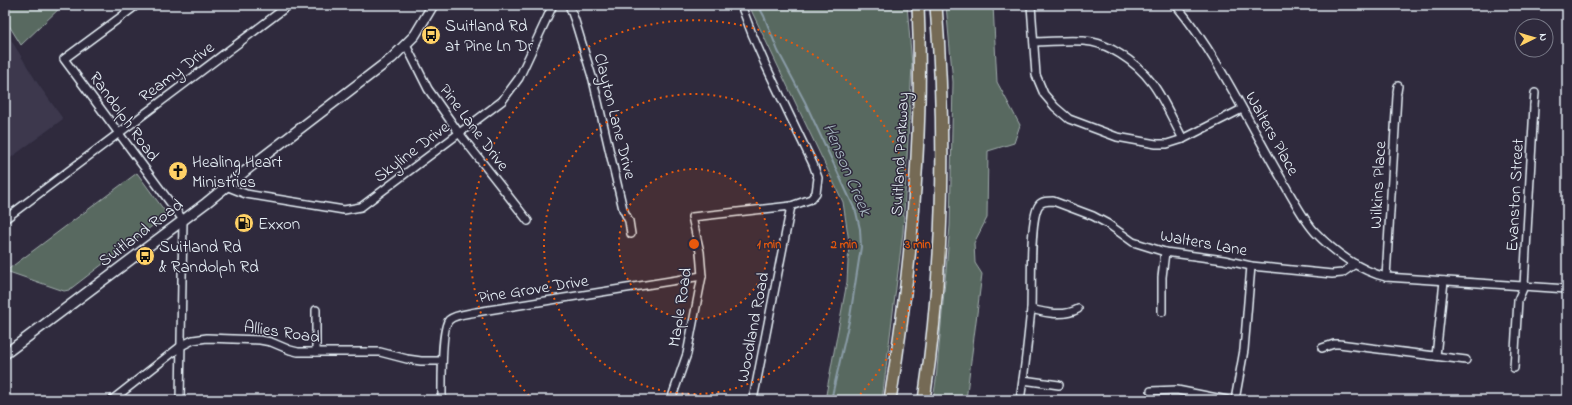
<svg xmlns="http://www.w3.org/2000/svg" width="1572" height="405" viewBox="0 0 1572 405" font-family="'Indie Flower',sans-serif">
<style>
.built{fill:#3c384e}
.green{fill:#596960;stroke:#a0adac}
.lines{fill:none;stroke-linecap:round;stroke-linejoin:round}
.stream{stroke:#899ba6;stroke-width:2}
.minor-casing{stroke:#e8f1f8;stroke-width:10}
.secondary-casing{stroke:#e8f1f8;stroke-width:12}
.trunk-casing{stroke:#e8f1f8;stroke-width:14}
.minor{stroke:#2f2a3d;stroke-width:7}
.secondary{stroke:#2f2a3d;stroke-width:9}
.trunk{stroke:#756a55;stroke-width:11}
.ring{fill:none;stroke:#e8590c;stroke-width:2;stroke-dasharray:2 4}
.labels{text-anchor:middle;stroke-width:3;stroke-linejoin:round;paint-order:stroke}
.poi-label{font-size:17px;fill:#e8f1f8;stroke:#2f2a3d;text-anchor:start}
.street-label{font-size:17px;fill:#e8f1f8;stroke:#2f2a3d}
.water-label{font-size:18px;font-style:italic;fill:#a8b8c2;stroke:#2f2a3d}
.centre{fill:#e8590c;stroke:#2f2a3d;stroke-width:2}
.ring-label{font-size:12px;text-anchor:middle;font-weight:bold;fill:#e8590c;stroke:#2f2a3d;stroke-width:3;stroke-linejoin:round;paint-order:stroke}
</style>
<rect width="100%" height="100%" fill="#2f2a3d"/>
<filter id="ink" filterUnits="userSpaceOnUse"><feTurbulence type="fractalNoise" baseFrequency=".025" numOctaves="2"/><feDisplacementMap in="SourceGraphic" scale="8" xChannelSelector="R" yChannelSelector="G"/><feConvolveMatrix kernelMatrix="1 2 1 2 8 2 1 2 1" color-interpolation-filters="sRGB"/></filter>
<g filter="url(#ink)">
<!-- built -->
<path class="built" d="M 5,30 L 38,84 L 63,119 L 5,162 Z"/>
<!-- green -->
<g class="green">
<path d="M 5,5 L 63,5 L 21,45 L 5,19 Z"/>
<path d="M 750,5 L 907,5 L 912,65 L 903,232 L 882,400 L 825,400 L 847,282 L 849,242 L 843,202 L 752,12 Z"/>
<path d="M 946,5 L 993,5 L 997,82 L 1020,125 L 1014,143 L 988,151 L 987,218 L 974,243 L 975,263 L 982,274 L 966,400 L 933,400 L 936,380 L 950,226 L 953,82 Z"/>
<path d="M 137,173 L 164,210 L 165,214 L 164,217 L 69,290 L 64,291 L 6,271 Z"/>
</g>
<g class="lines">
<!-- stream -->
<path class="stream" d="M 758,5 L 764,16 L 778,51 L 805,102 L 856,212 L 860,229 L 861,247 L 850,317 L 831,400"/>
<defs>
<g id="minor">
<path d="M 137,5 L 64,59 L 183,220 L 180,400"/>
<path d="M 569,5 L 575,21 L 593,80 L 623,209 L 629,221 L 631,234"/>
<path d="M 1031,5 L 1036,75 L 1044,94 L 1055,107 L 1069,119 L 1117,137 L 1156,144 L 1167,144 L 1183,139 L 1242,109"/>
<path d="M 1176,5 C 1217,55 1245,115 1277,171 C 1287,188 1302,218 1315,232 C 1334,252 1360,271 1386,277 L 1567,289"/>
<path d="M 1034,42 C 1052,42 1073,39 1092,42 C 1102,44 1112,49 1120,54 C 1156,76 1164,104 1183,139"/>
<path d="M 406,45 L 428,89 L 459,133 L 528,221"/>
<path d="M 1397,92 L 1398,86"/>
<path d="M 1534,105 L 1535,93"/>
<path d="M 226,186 L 246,194 L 344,210 L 361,207 L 502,101 L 519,78 L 553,5"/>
<path d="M 5,219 L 289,5"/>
<path d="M 1386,277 L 1397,96"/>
<path d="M 1031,309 C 1046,313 1064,317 1078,309"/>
<path d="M 1162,312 L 1162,277 L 1165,252"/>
<path d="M 1322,348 L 1334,344 L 1339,344 L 1466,360"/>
<path d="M 316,352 L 316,310"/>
<path d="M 1436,356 L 1444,281"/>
<path d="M 1514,368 L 1518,300 L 1524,286 L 1534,106"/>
<path d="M 1023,380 L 1059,385"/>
<path d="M 1151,391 L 1177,390 L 1227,400"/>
<path d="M 112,400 L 181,346 L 193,340 L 207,338 L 260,340 L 271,342 L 290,350 L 298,352 L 380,352 L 407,359 L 421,361 L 442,361"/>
<path d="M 442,400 C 442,387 441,327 449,320 C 456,314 468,314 476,312 L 702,276"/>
<path d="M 671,400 L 687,354 L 702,276 L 700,252 L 692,217 L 791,206 L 811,199 L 816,193 L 818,178 L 813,164 L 766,66 L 752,34 L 741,5"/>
<path d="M 753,400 L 791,206"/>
<path d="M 1020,400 C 1025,370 1028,339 1031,309 C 1032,289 1029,218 1039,205 C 1042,201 1048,201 1053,201 L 1093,216 L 1108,224 L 1133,242 L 1165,252 L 1224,260 L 1251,266 L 1332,274 L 1342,273 L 1355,264"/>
<path d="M 1235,400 L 1244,350 L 1251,266"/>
</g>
<path id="secondary" d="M 5,354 L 206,203 L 259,160 L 392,58 L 415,35 L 433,5"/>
<g id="trunk">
<path d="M 890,400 C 911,270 924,137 918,5"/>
<path d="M 924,400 C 944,269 946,137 936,5"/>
</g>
</defs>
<!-- minor casing -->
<use href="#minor" class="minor-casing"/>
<!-- secondary casing -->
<use href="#secondary" class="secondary-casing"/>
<!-- trunk casing -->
<use href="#trunk" class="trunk-casing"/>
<!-- minor -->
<use href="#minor" class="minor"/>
<!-- secondary -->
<use href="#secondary" class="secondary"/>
<!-- trunk -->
<use href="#trunk" class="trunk"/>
</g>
</g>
<!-- distance rings -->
<circle cx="694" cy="244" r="75" fill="#e8590c" fill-opacity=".12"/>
<g class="ring">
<circle cx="694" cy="244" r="75"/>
<circle cx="694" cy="244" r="150"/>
<path d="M533 400A224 224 0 1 1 855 400"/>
</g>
<!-- icons -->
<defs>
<symbol id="bus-disc" viewBox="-11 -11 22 22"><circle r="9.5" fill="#ffd166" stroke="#2f2a3d"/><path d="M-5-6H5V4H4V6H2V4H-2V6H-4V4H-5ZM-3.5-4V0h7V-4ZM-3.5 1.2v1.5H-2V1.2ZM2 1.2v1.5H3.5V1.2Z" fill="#111"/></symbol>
<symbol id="church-disc" viewBox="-11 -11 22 22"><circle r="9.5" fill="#ffd166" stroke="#2f2a3d"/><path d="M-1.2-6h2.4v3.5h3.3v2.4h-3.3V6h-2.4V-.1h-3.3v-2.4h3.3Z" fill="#111"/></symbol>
<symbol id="fuel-disc" viewBox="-11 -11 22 22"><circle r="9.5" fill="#ffd166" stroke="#2f2a3d"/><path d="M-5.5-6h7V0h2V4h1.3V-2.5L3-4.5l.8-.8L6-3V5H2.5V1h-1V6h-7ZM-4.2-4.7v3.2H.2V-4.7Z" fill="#111"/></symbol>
</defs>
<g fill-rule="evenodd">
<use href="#bus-disc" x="420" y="24" width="22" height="22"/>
<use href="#church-disc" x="167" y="160" width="22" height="22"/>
<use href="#fuel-disc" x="233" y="212" width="22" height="22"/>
<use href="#bus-disc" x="134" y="245" width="22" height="22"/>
</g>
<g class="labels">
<!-- poi labels -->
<g class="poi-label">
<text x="445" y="31">Suitland Rd<tspan x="445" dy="20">at Pine Ln Dr</tspan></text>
<text x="192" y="167">Healing Heart<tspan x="192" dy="20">Ministries</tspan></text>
<text x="258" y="229">Exxon</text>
<text x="159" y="252">Suitland Rd<tspan x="159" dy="20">&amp; Randolph Rd</tspan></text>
</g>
<!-- street labels -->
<g class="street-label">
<text transform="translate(176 71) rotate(-37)" y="6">Reamy Drive</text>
<text transform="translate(125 116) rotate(54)" y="6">Randolph Road</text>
<text transform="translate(616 116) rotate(76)" y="6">Clayton Lane Drive</text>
<text transform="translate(475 127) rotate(53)" y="6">Pine Lane Drive</text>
<text transform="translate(1273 133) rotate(61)" y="6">Walters Place</text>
<text transform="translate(411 151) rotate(-37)" y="6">Skyline Drive</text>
<text transform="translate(899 154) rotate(-87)" y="6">Suitland Parkway</text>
<text transform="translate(1377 185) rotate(-87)" y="6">Wilkins Place</text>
<text transform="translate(1514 195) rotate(-87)" y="6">Evanston Street</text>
<text transform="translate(140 232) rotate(-37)" y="6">Suitland Road</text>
<text transform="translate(1204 242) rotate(10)" y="6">Walters Lane</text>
<text transform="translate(533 288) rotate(-9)" y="6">Pine Grove Drive</text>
<text transform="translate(679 307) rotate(-81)" y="6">Maple Road</text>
<text transform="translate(752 327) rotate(-79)" y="6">Woodland Road</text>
<text transform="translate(282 331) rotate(8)" y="6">Allies Road</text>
</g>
<!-- water labels -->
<g class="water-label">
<text transform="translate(848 169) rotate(67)" y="6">Henson Creek</text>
</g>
</g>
<circle cx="694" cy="244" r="6" class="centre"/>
<g class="ring-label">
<text x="769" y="248">1 min</text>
<text x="844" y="248">2 min</text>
<text x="918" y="248">3 min</text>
</g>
<!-- margin -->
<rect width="1572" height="405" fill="none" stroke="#2f2a3d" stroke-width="20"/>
<rect x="10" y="10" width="1552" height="385" fill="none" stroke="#e8f1f8" stroke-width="1.5" filter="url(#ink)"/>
<!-- north arrow -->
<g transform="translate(1534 38) rotate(85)"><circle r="19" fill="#2f2a3d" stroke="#797a88"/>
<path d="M0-3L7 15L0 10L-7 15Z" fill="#ffd166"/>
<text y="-6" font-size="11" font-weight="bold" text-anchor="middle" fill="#e8f1f8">N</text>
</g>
</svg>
